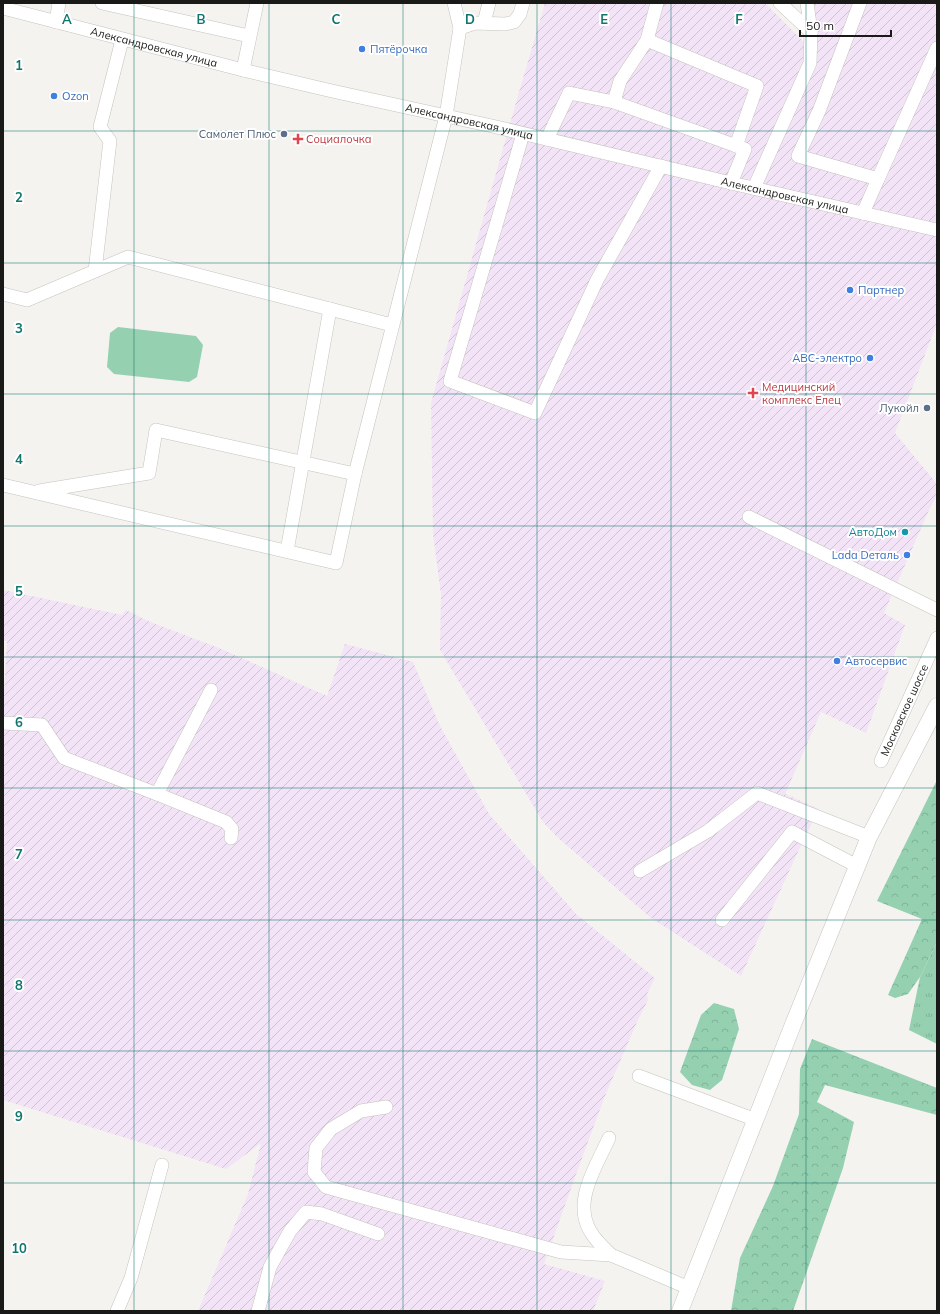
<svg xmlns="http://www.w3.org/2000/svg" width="940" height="1314" viewBox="0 0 940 1314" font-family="Mulish,sans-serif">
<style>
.industrial{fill:url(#industrial-furrows)}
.grass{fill:url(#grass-tufts)}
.forest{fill:url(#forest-crowns)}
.green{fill:#95d0b1}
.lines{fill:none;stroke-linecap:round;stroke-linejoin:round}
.minor-casing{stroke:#c5c3bf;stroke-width:14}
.major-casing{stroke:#c5c3bf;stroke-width:17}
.minor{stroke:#fff;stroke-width:13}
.major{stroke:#fff;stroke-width:16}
.grid{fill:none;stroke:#0f766e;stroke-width:1;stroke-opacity:0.55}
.shop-dot{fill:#3f7fe0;stroke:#fff;stroke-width:1.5}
.service-dot{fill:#5c6f8a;stroke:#fff;stroke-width:1.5}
.health-dot{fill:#e0444e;stroke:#fff;stroke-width:1.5}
.culture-dot{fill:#0f9aa8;stroke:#fff;stroke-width:1.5}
.labels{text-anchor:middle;stroke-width:4;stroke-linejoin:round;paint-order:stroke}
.street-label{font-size:11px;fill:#191917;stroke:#fff}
.shop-label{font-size:11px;fill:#366cbe;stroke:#fff;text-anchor:start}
.service-label{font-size:11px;fill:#4e5e75;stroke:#fff;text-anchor:end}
.health-label{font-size:11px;fill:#be3a42;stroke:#fff;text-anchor:start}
.culture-label{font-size:11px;fill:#0d838f;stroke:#fff;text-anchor:end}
.grid-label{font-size:13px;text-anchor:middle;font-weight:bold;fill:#0f766e;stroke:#fff;stroke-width:4;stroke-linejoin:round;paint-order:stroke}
</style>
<defs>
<pattern id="industrial-furrows" width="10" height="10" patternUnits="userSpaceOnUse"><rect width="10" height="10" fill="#f3e3f6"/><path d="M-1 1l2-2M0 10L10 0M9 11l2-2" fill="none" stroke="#d0c2d2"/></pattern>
<pattern id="grass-tufts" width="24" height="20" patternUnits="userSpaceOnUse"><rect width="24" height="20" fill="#95d0b1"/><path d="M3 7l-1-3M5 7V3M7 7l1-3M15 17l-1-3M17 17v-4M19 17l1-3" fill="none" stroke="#80b298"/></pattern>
<pattern id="forest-crowns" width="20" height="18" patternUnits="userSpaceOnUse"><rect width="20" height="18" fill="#95d0b1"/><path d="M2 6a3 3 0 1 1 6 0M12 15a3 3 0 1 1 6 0" fill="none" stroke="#80b298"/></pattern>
</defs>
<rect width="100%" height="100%" fill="#f5f3ef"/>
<!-- industrial -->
<g class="industrial">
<path d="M 545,3 L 765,3 L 804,42 L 810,3 L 937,3 L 937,323 L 895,433 L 937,484 L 937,495 L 929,510 L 884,613 L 905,625 L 866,733 L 821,712 L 785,794 L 819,809 L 803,841 L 741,976 L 651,918 L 557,837 L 543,822 L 440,650 L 441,595 L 433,534 L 431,403 L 515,106 Z"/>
<path d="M 3,590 L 122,615 L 126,610 L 148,621 L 219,648 L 327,696 L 345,644 L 413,662 L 440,726 L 489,814 L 576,914 L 655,978 L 647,994 L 648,1000 L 637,1022 L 605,1096 L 578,1169 L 544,1264 L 605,1281 L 593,1311 L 198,1311 L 248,1194 L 261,1143 L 226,1169 L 3,1100 L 3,710 L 7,641 L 3,641 Z"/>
</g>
<!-- grass -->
<path class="grass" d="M 937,942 L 937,1044 L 909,1030 L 920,977 Z"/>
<!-- forest -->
<g class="forest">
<path d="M 937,780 L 937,942 L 920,977 L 908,994 L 895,998 L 888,995 L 922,919 L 877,901 Z"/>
<path d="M 714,1003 L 734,1009 L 739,1029 L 722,1080 L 710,1090 L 692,1085 L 680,1072 L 701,1015 Z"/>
<path d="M 812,1039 L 937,1088 L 937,1115 L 825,1085 L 817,1102 L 854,1122 L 843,1168 L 793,1311 L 731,1311 L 740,1258 L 773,1186 L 799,1114 L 800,1069 Z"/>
</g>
<!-- green -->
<path class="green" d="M 118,327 L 196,336 L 203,345 L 197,377 L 189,382 L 114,374 L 107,367 L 110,333 Z"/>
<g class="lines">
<defs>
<g id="minor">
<path d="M 102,3 L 249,36"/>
<path d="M 780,3 L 811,32"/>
<path d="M 860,3 L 819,111 L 798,156 L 878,179 L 937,48"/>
<path id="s1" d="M 3,8 L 243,70 L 332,91 L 492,126 L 731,183 L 937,230"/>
<path d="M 56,22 L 59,3"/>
<path d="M 484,23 L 489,3"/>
<path d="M 460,28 L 475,23 L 505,24 L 514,22 L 520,14 L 523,3"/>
<path d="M 647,40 L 657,3"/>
<path d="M 243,70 L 257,3"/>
<path d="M 614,102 L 620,81 L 647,40 L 757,86 L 736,146"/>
<path d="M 523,134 L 450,381 L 535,413 L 597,280 L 661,166"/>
<path d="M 547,139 L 569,93 L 614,102 L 745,149 L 731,183"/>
<path d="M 754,188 L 810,63 L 811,32 L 807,3"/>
<path d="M 863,213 L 878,179"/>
<path d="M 95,271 L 110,141 L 100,127 L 122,40"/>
<path d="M 3,294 L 27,300 L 128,257 L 392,325"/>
<path d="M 3,485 L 336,563 L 355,474 L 446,116 L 460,28 L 454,3"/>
<path d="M 39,491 L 149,473 L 156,430 L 355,474"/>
<path d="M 749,517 L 937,610"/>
<path d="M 287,551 L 330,309"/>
<path d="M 3,723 L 42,725 L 64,758 L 157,794 L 226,822 L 232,829 L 231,838"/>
<path id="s2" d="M 881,761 L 937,638"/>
<path d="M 157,794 L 211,690"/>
<path d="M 640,871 L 708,831 L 757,793 L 869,837"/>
<path d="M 722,920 L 792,832 L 857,866"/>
<path d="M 639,1076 L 756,1120"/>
<path d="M 386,1107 L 361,1111 L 331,1129 L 316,1148 L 314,1172 L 326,1187 L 561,1252 L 611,1255 L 689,1288"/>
<path d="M 609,1138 C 596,1167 571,1203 592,1234 C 597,1242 605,1249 611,1255"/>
<path d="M 117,1311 L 131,1278 L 162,1165"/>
<path d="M 258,1311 L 270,1267 L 290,1231 L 306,1212 L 322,1214 L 378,1234"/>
</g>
<path id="major" d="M 680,1311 L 794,1022 L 869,837 L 937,706"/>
</defs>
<!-- minor casing -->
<use href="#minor" class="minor-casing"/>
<!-- major casing -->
<use href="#major" class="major-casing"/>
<!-- minor -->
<use href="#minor" class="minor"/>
<!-- major -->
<use href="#major" class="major"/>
</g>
<!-- grid -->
<path class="grid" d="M 134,3 L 134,1311M 269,3 L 269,1311M 403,3 L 403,1311M 537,3 L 537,1311M 671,3 L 671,1311M 806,3 L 806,1311M 3,131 L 937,131M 3,263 L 937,263M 3,394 L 937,394M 3,526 L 937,526M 3,657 L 937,657M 3,788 L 937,788M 3,920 L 937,920M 3,1051 L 937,1051M 3,1183 L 937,1183"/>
<!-- markers -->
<g class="shop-dot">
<circle cx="362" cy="49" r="4"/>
<circle cx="54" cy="96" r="4"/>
<circle cx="850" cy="290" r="4"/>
<circle cx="870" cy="358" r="4"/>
<circle cx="907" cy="555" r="4"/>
<circle cx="837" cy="661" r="4"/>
</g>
<g class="service-dot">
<circle cx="284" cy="134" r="4"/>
<circle cx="927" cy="408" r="4"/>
</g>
<g class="health-dot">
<path d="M296 133h4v4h4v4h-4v4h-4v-4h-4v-4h4z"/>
<path d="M751 387h4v4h4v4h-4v4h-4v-4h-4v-4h4z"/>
</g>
<circle class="culture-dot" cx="905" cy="532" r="4"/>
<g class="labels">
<!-- street labels -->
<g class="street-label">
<text dy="4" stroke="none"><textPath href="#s1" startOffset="156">Александровская улица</textPath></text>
<text dy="4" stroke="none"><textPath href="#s1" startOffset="480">Александровская улица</textPath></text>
<text dy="4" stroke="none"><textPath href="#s1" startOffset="804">Александровская улица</textPath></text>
<text dy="4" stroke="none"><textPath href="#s2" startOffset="56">Московское шоссе</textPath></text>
</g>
<!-- shop labels -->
<g class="shop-label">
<text x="370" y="53">Пятёрочка</text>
<text x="62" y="100">Ozon</text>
<text x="858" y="294">Партнер</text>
<text x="862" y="362" text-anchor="end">АВС-электро</text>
<text x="899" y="559" text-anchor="end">Lada Dеталь</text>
<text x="845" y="665">Автосервис</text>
</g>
<!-- service labels -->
<g class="service-label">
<text x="276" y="138">Самолет Плюс</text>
<text x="919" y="412">Лукойл</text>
</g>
<!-- health labels -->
<g class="health-label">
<text x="306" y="143">Социалочка</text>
<text x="762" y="391">Медицинский<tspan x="762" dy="13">комплекс Елец</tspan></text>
</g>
<!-- culture labels -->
<g class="culture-label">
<text x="897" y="536">АвтоДом</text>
</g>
</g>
<g class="grid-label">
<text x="67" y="24">A</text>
<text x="201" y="24">B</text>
<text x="336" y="24">C</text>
<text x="470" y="24">D</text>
<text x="604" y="24">E</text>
<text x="739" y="24">F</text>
<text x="19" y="70">1</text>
<text x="19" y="202">2</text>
<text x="19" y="333">3</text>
<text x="19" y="464">4</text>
<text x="19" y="596">5</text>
<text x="19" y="727">6</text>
<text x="19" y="859">7</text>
<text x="19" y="990">8</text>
<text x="19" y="1121">9</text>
<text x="19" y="1253">10</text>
</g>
<!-- border -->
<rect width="940" height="1314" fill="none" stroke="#191917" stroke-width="8"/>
<!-- scale -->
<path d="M800 30v6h91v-6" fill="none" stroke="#191917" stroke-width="2"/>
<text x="806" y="30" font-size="12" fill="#191917" stroke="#ffffff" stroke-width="3" paint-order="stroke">50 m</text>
</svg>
